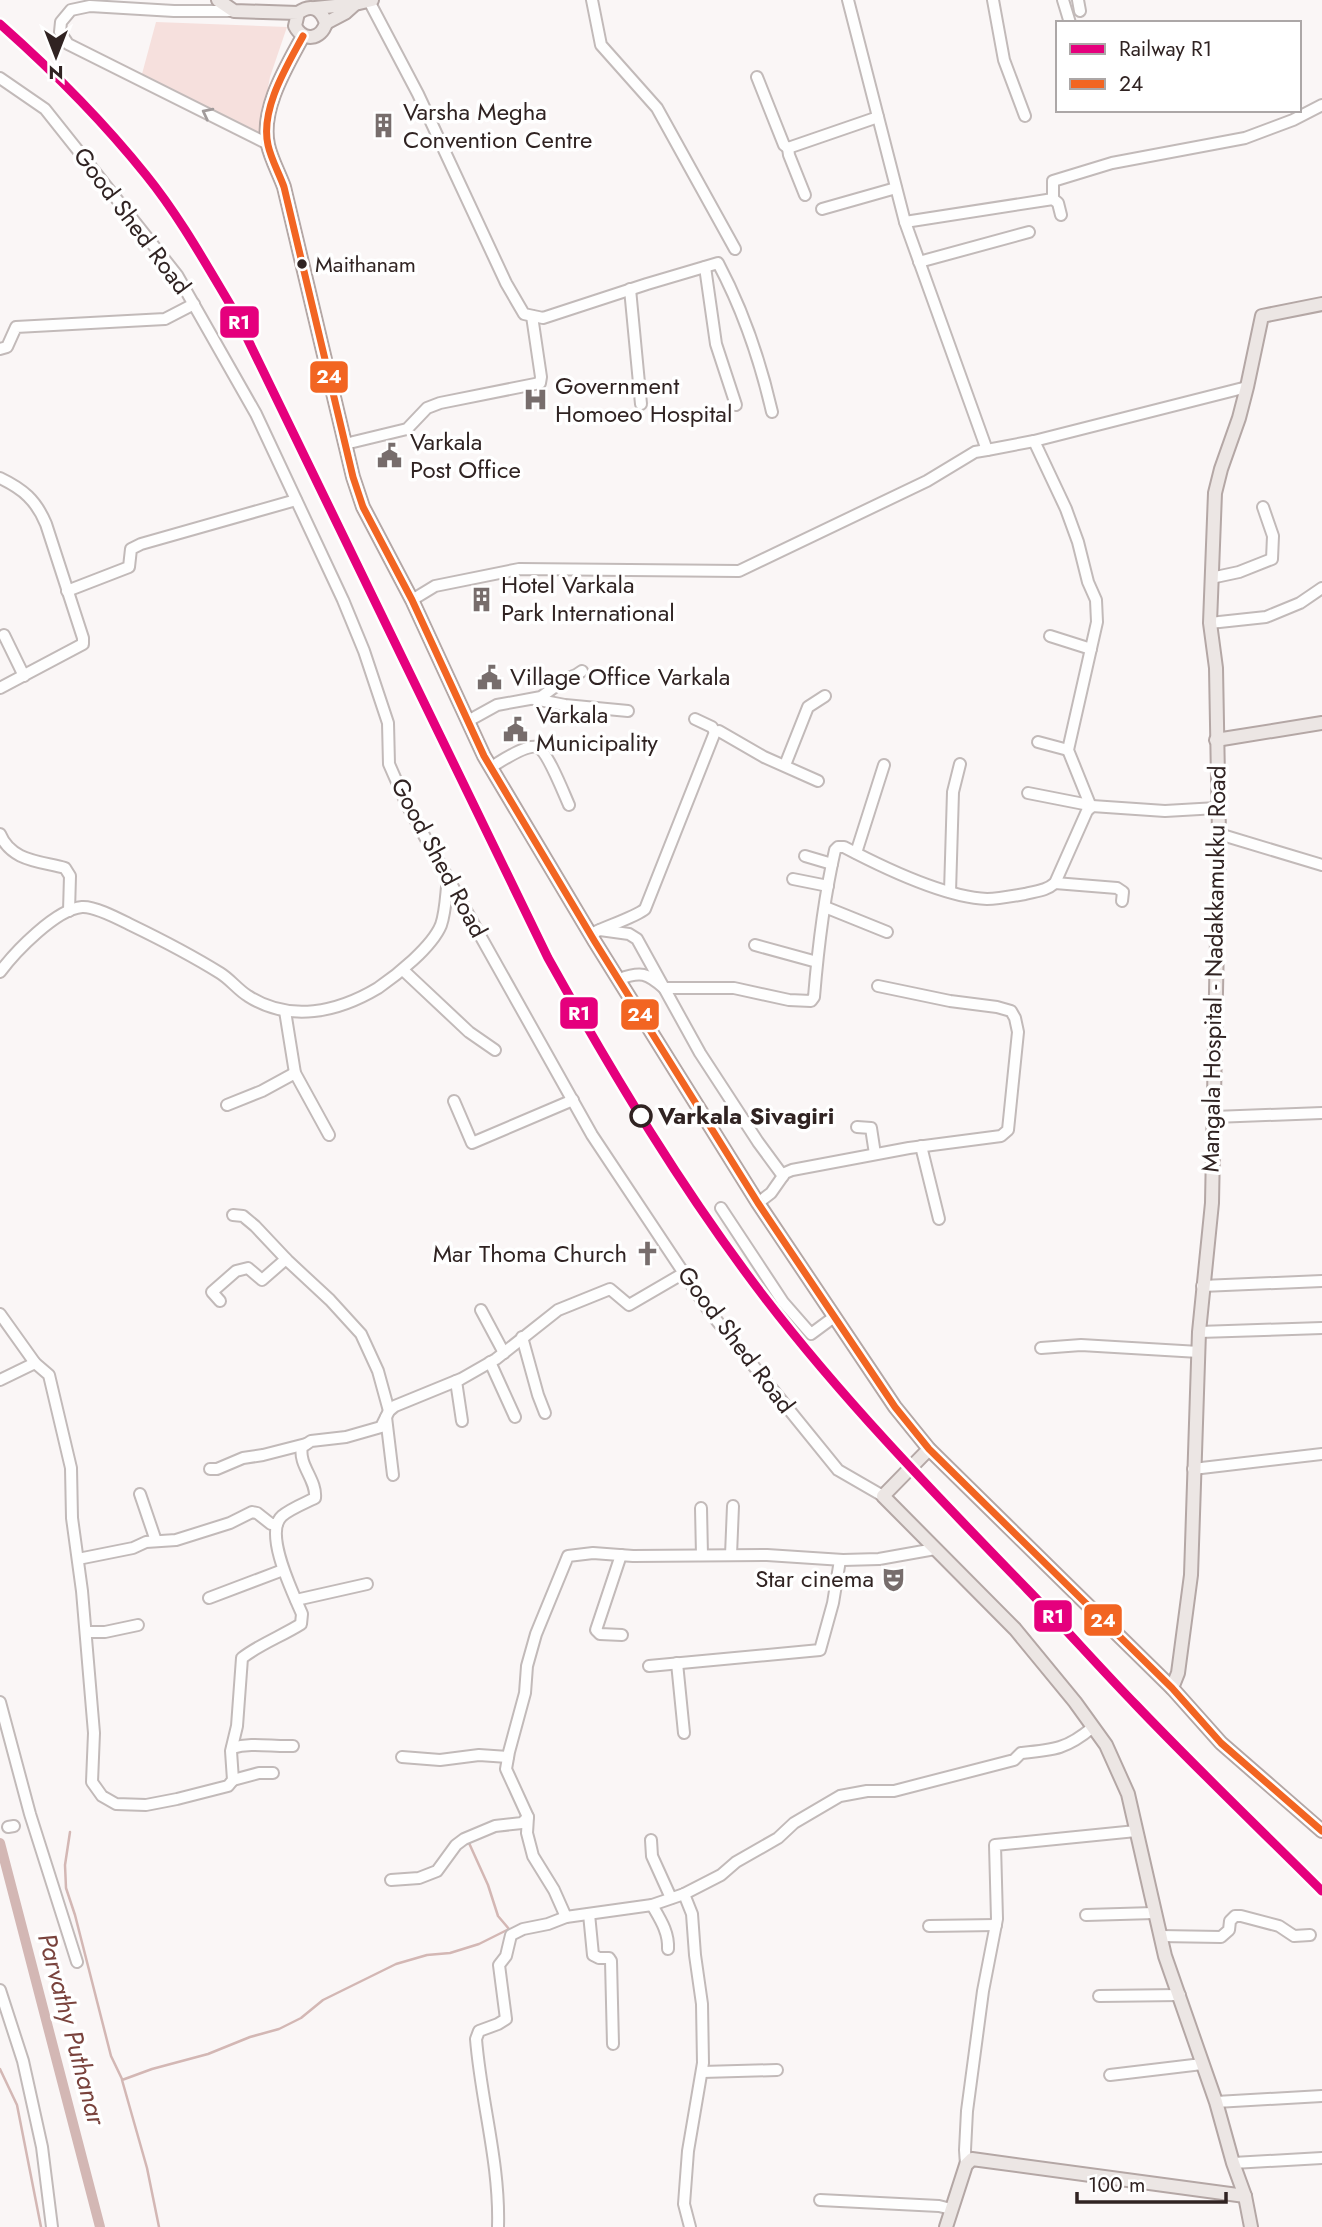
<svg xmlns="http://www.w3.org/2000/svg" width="1322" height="2227" viewBox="0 0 1322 2227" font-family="Jost,sans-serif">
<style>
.green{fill:#f6e0dd}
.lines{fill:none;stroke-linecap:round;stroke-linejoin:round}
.stream{stroke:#d3b7b4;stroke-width:2.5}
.canal{stroke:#d3b7b4;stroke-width:10}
.minor-casing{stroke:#c2bab9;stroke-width:14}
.major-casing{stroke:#b4a7a5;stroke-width:16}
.minor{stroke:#fefefe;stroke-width:10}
.major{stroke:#ece6e4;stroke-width:12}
.bus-1-casing{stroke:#fff;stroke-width:12}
.bus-1{stroke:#f26522;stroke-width:7}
.rail-1-casing{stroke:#fff;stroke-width:14}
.rail-1{stroke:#e5007d;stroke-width:9}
.oneway{stroke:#a19b9b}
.bus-dot{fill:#302322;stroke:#fff;stroke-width:2.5}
.stop-dot{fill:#fff;stroke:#302322;stroke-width:3.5}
.labels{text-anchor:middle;stroke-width:7;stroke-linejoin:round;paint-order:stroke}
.bus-label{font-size:22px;fill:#302322;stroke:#fff;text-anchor:start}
.poi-label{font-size:24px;fill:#302322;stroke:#fff;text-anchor:start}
.street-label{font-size:24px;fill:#302322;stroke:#fff}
.stop-label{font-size:24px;font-weight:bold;fill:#302322;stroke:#fff;text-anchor:start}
.water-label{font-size:26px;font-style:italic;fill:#79423c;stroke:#fff}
.line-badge{stroke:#fff;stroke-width:2.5}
.badge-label{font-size:19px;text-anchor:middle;font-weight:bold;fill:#fff}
</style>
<rect width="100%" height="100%" fill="#faf6f6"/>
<!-- green -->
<path class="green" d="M 156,22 L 287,27 L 270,77 L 259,136 L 142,74 Z"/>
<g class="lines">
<!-- stream -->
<g class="stream">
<path d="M 70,1832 L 65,1865 L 66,1888 L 75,1915 L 111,2056 L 122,2079"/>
<path d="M 0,2069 L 17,2105 L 41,2227"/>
<path d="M 159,2227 L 147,2168 L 122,2080 L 152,2069 L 208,2054 L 250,2037 L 279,2029 L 301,2018 L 323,2000 L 396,1964 L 427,1955 L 450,1953 L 479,1944 L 509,1929 L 498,1916 L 488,1885 L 469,1843"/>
</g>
<!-- canal -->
<path class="canal" d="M 0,1843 L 100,2227"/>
<defs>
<g id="minor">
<path d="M 592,0 L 601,45 L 657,108 L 735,249"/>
<path d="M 848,0 L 905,222 L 987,450 L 1034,441 L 1247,387"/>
<path d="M 993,0 L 1004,60 L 1025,116"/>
<path d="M 1063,0 L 1070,23"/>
<path d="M 1078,0 L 1080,11"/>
<path d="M 369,1 L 418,94 L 506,283 L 524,314 L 543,318 L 647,284 L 718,263 C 743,310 760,360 772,412"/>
<path d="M 234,11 L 174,11 L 90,6 L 71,10 L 61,22 L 60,32 L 68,44 L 268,144"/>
<path d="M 757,77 L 784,145 L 788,148 L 878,117"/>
<path d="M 0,78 L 45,109 L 177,275 L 256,414 L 343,600 L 364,651 L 388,723 L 389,764 L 407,805 L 592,1135 L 709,1311 L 838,1470 L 883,1496"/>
<path d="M 788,148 L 789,155 L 805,195"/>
<path d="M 1053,199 L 1053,181 L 1112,163 L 1245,138 L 1293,120 L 1322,105"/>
<path d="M 822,209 L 896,188"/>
<path d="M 905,222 L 1053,199 L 1058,203 L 1061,215"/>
<path d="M 919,262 L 1029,232"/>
<path d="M 705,267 L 716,344 L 736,405"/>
<path d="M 630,289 L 641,404"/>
<path d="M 0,349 L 7,347 L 16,327 L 165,319 L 194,304"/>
<path d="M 1034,441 L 1066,509 L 1078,542 L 1088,582 L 1096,600 L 1097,622 L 1068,750 L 1091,807"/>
<path d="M 345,444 L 407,429 L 427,408 L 440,403 L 540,383 L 541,377 L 532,316"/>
<path d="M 0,478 C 23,489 36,500 46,524 L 83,638 L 83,644 L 0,688"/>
<path d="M 1211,578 L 1239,572 L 1272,559 L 1273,536 L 1263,507"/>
<path d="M 67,591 L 129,567 L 131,549 L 141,544 L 296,500"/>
<path d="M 412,600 L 435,586 L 519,569 L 739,571 L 927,481 L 975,452 L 987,450"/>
<path d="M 1210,623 L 1266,617 L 1300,603 L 1322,588"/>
<path d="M 4,635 L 24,676"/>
<path d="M 1050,636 L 1091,649"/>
<path d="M 534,699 L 565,705 L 628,711"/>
<path d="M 695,719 L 712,727 L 715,732"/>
<path d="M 468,721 L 497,705 L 541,697 L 564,680 L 576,675 L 582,671"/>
<path d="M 1038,742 L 1068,750"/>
<path d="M 785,765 L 808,707 L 825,696"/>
<path d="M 491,767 C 500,762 526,744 537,747 C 547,750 564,794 569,805"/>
<path d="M 1028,793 L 1084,804 L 1091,807"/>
<path d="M 0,834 C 11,861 39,861 65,868 L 70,876 L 69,911"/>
<path d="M 1219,834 L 1322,865"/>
<path d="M 856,853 L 884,765"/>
<path d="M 805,856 L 832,864"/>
<path d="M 793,879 L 828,886"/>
<path d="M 1055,883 L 1117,888 L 1123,892 L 1122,901"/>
<path d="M 950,892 L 953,792 L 960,764"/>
<path d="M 825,907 L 887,932"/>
<path d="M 600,930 L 629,934 L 637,939 L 700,1053 L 758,1142 L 783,1176"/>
<path d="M 591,934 C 604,927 636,917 645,909 L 715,732 L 719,731 L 764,757 L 818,781"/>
<path d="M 755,945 L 817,962"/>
<path d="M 403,970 L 469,1032 L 495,1050"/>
<path d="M 0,972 C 15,952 56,909 82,907 C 95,906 119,919 131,925 C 162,940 191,955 220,973 C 230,979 238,990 248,996 C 290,1023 338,1012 378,988 C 397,975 432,947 441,925 C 446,911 446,892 448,878"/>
<path d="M 619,979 C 641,971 647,973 664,988 L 734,988 L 789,1000 L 811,1001 L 814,997 C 818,948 824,898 835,850 L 838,847 L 844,847 C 882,867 944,897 987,899 C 999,899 1013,896 1025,894 C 1036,891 1046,891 1055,883 L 1087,811 L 1092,806 L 1165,811 L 1217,808"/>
<path d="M 285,1011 L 295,1073 L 329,1135"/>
<path d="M 454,1101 L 472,1143 L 573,1100"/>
<path d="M 227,1105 L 262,1091 L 295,1073"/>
<path d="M 1214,1117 L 1322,1113"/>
<path d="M 857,1127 L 871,1128 L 875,1154"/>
<path d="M 921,1146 L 939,1219"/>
<path d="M 758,1203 L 771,1193 L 785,1173 L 792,1170 L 909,1148 L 1001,1136 L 1008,1130 L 1018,1032 L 1015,1018 L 1011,1011 L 997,1007 L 950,1001 L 878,986"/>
<path d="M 721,1208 L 783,1302 L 811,1334 L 834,1317"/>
<path d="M 233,1215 L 243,1216 L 255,1226 L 288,1261 L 330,1300 L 361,1334 L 378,1371 L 389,1411"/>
<path d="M 1202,1286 L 1322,1281"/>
<path d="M 220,1301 L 212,1292 L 236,1271 L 248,1268 L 262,1280 L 286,1259"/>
<path d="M 481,1310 L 504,1353"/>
<path d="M 0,1314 L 35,1363 L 49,1375 L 71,1468 L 72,1518 L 82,1591 L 94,1733 L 92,1782 L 102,1796 L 116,1804 L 146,1805 L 177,1799 L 228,1786 L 233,1780 L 231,1751 L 237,1726 L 242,1658 C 260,1644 282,1636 301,1624 L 302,1614 C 294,1595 263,1533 282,1516 C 290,1509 305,1503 315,1498 C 317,1480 298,1465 302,1447 L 311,1441 L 346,1437 L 381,1427 L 389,1411 L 395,1406 L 461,1379 L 496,1359 L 558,1310 L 610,1289 L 629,1305 L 684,1273"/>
<path d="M 1199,1332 L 1322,1328"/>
<path d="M 522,1337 L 538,1395 L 545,1413"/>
<path d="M 1041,1348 L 1081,1345 L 1199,1352"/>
<path d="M 490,1362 L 515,1417"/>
<path d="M 0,1380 L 35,1363"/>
<path d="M 456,1381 L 462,1421"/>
<path d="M 386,1417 L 393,1475"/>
<path d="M 210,1469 L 217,1469 L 243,1458 L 263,1455 L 306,1444"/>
<path d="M 1193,1469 L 1322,1454"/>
<path d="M 140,1494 L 156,1541"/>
<path d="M 701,1508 L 702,1555"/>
<path d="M 621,1555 L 596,1630 L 600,1634 L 622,1635"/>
<path d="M 731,1555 L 733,1506"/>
<path d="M 78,1559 L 133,1548 L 146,1542 L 176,1540 L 230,1523 L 252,1512 L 257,1513 L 271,1524 L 277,1524"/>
<path d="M 209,1598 L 283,1570"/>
<path d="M 296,1600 L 367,1584"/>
<path d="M 86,1632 L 105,1632 L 138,1625"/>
<path d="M 677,1663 L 684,1733"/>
<path d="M 649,1666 L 820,1650 L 833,1603 L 840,1560"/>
<path d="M 0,1702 L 30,1814 L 77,1962"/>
<path d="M 232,1748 C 252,1742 272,1747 293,1746"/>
<path d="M 402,1757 L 440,1760 L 479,1755 L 508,1757"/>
<path d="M 233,1780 L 259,1773 L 273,1773"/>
<path d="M 8,1827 L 14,1826"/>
<path d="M 651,1840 L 652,1856 L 671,1898"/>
<path d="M 391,1880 L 419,1878 L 437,1871 L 456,1845 L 464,1839 L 495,1826 L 522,1823 L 528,1817"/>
<path d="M 684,1894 L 692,1914 L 695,1955 L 702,2004 L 703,2063 L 688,2151 L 684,2204 L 690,2227"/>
<path d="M 652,1905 C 660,1919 669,1932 668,1949"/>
<path d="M 589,1914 L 593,1955 L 599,1958 L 609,1958 L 611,1961 L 613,2044"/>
<path d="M 1086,1915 L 1154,1913"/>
<path d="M 566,1917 L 554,1890 L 533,1856 L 527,1833 L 528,1817 L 506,1769 L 509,1752 L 525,1693 L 527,1666 L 536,1634 L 568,1556 L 593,1553 L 633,1556 L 767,1555 L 843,1560 L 879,1559 L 935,1549"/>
<path d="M 929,1926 L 996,1925"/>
<path d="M 1160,1936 L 1221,1937 L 1229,1930 L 1230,1921 L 1235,1916 L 1241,1916 L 1279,1926 L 1294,1936 L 1310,1935"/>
<path d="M 0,1990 L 23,2061 L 42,2147 L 52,2227"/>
<path d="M 1099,1996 L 1180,1995"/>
<path d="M 702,2072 L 777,2070"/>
<path d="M 1110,2075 L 1202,2064"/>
<path d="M 1216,2102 L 1322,2096"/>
<path d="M 1233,2163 L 1322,2158"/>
<path d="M 966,2165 L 965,2150 L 967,2111 L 983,1991 L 997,1919 L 995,1845 L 1136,1831"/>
<path d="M 820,2200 L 939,2206 L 951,2209"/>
<path d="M 498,2227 C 500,2163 481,2102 476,2039 L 479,2031 L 498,2024 L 506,2019 L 499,1965 L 506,1956 L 511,1935 L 523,1929 L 548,1924 L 566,1917 L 652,1905 L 684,1894 L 721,1875 L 736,1862 L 778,1838 L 794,1823 L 840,1796 L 867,1791 L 894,1791 L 1014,1760 L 1021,1753 C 1054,1750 1067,1749 1093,1727"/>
</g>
<g id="major">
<path d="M 218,0 L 234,11 L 298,13 C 312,3 321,9 326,23 C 321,40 303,42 295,26 L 298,13"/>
<path d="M 315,8 L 355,4"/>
<path d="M 326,23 L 345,13 L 355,4 L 372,0"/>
<path d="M 303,36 C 287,66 260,109 268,145 C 271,159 279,173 284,187 L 353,477 L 363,507 L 412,600 L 484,756 L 595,942 L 758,1203 L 895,1407 L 929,1449 L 1172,1688 L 1221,1743 L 1322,1831"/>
<path d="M 1216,740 L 1322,723"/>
<path d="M 929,1449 L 883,1496 L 1015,1629 L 1075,1702 L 1106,1745 L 1128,1794 L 1165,1956 L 1216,2102 L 1233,2163 L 1245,2196 L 1251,2227"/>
<path d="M 1172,1688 L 1178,1673 L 1191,1575 L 1199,1332 L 1212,1203 L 1219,834 L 1216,668 L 1210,623 L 1215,493 L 1221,469 L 1239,418 L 1247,387 L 1262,316 L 1322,304"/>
<path d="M 946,2227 L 966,2165 L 972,2159 L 1245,2196"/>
</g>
</defs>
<!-- minor casing -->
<use href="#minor" class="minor-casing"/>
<!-- major casing -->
<use href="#major" class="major-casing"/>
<!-- minor -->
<use href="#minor" class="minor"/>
<!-- major -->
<use href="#major" class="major"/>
<defs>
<path id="bus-1" d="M 303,36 C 287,66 260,109 268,145 C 271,159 279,173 284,187 L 353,477 L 363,507 L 412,600 L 484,756 L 595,942 L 758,1203 L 895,1407 L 929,1449 L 1172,1688 L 1221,1743 L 1322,1831"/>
</defs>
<!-- bus-1 casing -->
<use href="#bus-1" class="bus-1-casing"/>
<!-- bus-1 -->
<use href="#bus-1" class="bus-1"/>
<defs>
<path id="rail-1" d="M 0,24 C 53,71 102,120 146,175 C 180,217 207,266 234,311 L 548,958 C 614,1076 683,1191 765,1298 C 845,1402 936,1495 1027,1589 C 1064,1627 1099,1667 1136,1705 C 1196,1768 1260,1829 1322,1891"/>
</defs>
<!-- rail-1 casing -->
<use href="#rail-1" class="rail-1-casing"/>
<!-- rail-1 -->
<use href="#rail-1" class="rail-1"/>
</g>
<!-- one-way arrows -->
<defs><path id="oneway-chevron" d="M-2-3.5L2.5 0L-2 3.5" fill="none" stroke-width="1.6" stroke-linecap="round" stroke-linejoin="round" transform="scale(1.75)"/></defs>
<use class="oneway" href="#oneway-chevron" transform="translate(207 113) rotate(-153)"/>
<!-- icons -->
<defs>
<symbol id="building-bare" viewBox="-9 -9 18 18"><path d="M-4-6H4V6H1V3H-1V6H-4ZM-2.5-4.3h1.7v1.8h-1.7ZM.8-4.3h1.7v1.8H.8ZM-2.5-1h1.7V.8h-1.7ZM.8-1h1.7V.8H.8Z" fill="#776d6c" stroke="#fff" stroke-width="2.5" paint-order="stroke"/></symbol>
<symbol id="hospital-bare" viewBox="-9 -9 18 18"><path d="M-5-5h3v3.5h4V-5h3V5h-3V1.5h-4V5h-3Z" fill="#776d6c" stroke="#fff" stroke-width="2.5" paint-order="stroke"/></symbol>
<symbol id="civic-bare" viewBox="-9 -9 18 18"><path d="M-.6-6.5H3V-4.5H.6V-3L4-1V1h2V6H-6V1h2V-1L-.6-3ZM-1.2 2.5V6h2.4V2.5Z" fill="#776d6c" stroke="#fff" stroke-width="2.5" paint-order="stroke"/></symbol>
<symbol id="church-bare" viewBox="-9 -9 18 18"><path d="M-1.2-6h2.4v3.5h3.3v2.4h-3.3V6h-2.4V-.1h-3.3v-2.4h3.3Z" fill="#776d6c" stroke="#fff" stroke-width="2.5" paint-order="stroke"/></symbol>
<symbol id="theatre-bare" viewBox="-9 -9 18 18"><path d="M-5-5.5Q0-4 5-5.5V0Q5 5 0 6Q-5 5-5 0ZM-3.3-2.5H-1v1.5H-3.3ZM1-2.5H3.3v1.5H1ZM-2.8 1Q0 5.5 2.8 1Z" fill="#776d6c" stroke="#fff" stroke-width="2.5" paint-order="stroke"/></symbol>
</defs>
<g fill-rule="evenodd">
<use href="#building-bare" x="366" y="108" width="35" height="35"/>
<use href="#hospital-bare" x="518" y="382" width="35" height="35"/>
<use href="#civic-bare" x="372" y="438" width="35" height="35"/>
<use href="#building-bare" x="464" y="582" width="35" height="35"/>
<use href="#civic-bare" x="472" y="660" width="35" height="35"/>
<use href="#civic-bare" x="498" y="712" width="35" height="35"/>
<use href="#church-bare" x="630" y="1236" width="35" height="35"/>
<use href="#theatre-bare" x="876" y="1562" width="35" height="35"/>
</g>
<!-- markers -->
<circle class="bus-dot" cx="302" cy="264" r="6"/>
<circle class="stop-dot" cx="641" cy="1116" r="10"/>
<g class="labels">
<!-- bus labels -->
<g class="bus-label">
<text x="315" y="272">Maithanam</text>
</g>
<!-- poi labels -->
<g class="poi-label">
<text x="403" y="120">Varsha Megha<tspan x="403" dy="28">Convention Centre</tspan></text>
<text x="555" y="394">Government<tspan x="555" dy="28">Homoeo Hospital</tspan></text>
<text x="410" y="450">Varkala<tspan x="410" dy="28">Post Office</tspan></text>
<text x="501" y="593">Hotel Varkala<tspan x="501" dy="28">Park International</tspan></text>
<text x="510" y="685">Village Office Varkala</text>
<text x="536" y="723">Varkala<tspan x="536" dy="28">Municipality</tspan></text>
<text x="627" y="1262" text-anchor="end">Mar Thoma Church</text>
<text x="874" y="1587" text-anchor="end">Star cinema</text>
</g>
<!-- street labels -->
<g class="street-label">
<text transform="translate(132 221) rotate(53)" y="8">Good Shed Road</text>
<text transform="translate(439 858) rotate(62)" y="8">Good Shed Road</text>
<text transform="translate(1214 969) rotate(-89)" y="8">Mangala Hospital - Nadakkamukku Road</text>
<text transform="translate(736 1340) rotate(53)" y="8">Good Shed Road</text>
</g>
<!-- stop labels -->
<g class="stop-label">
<text x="658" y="1124">Varkala Sivagiri</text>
</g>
<!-- water labels -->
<g class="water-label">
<text transform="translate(72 2029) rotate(75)" y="9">Parvathy Puthanar</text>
</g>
</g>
<g class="line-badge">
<rect x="219" y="305" width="41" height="34" rx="7" fill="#e5007d"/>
<rect x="309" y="360" width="40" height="34" rx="7" fill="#f26522"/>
<rect x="559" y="996" width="40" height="34" rx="7" fill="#e5007d"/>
<rect x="620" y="998" width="40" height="33" rx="7" fill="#f26522"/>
<rect x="1033" y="1599" width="40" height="34" rx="7" fill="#e5007d"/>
<rect x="1083" y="1603" width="40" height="34" rx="7" fill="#f26522"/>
</g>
<g class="badge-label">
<text x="239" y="329">R1</text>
<text x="329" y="383">24</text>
<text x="579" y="1020">R1</text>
<text x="640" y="1021">24</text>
<text x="1053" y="1623">R1</text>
<text x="1103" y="1627">24</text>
</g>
<!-- legend -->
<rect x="1056" y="21" width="245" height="91" fill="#ffffff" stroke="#aca7a7" stroke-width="2"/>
<rect x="1070" y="44" width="35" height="10" fill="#e5007d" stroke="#aca7a7" stroke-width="2"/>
<text x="1119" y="56" font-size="21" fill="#302322">Railway R1</text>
<rect x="1070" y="79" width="35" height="10" fill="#f26522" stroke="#aca7a7" stroke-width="2"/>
<text x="1119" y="91" font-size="21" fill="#302322">24</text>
<!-- north arrow -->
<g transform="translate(56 56) rotate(180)" stroke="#ffffff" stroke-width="5" paint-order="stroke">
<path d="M0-5L12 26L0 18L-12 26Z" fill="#302322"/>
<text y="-10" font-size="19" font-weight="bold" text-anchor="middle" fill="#302322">N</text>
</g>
<!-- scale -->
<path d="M1077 2192v10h149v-10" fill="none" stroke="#302322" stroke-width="3.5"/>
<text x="1088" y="2192" font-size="21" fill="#302322" stroke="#ffffff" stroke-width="5" paint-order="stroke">100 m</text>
</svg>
